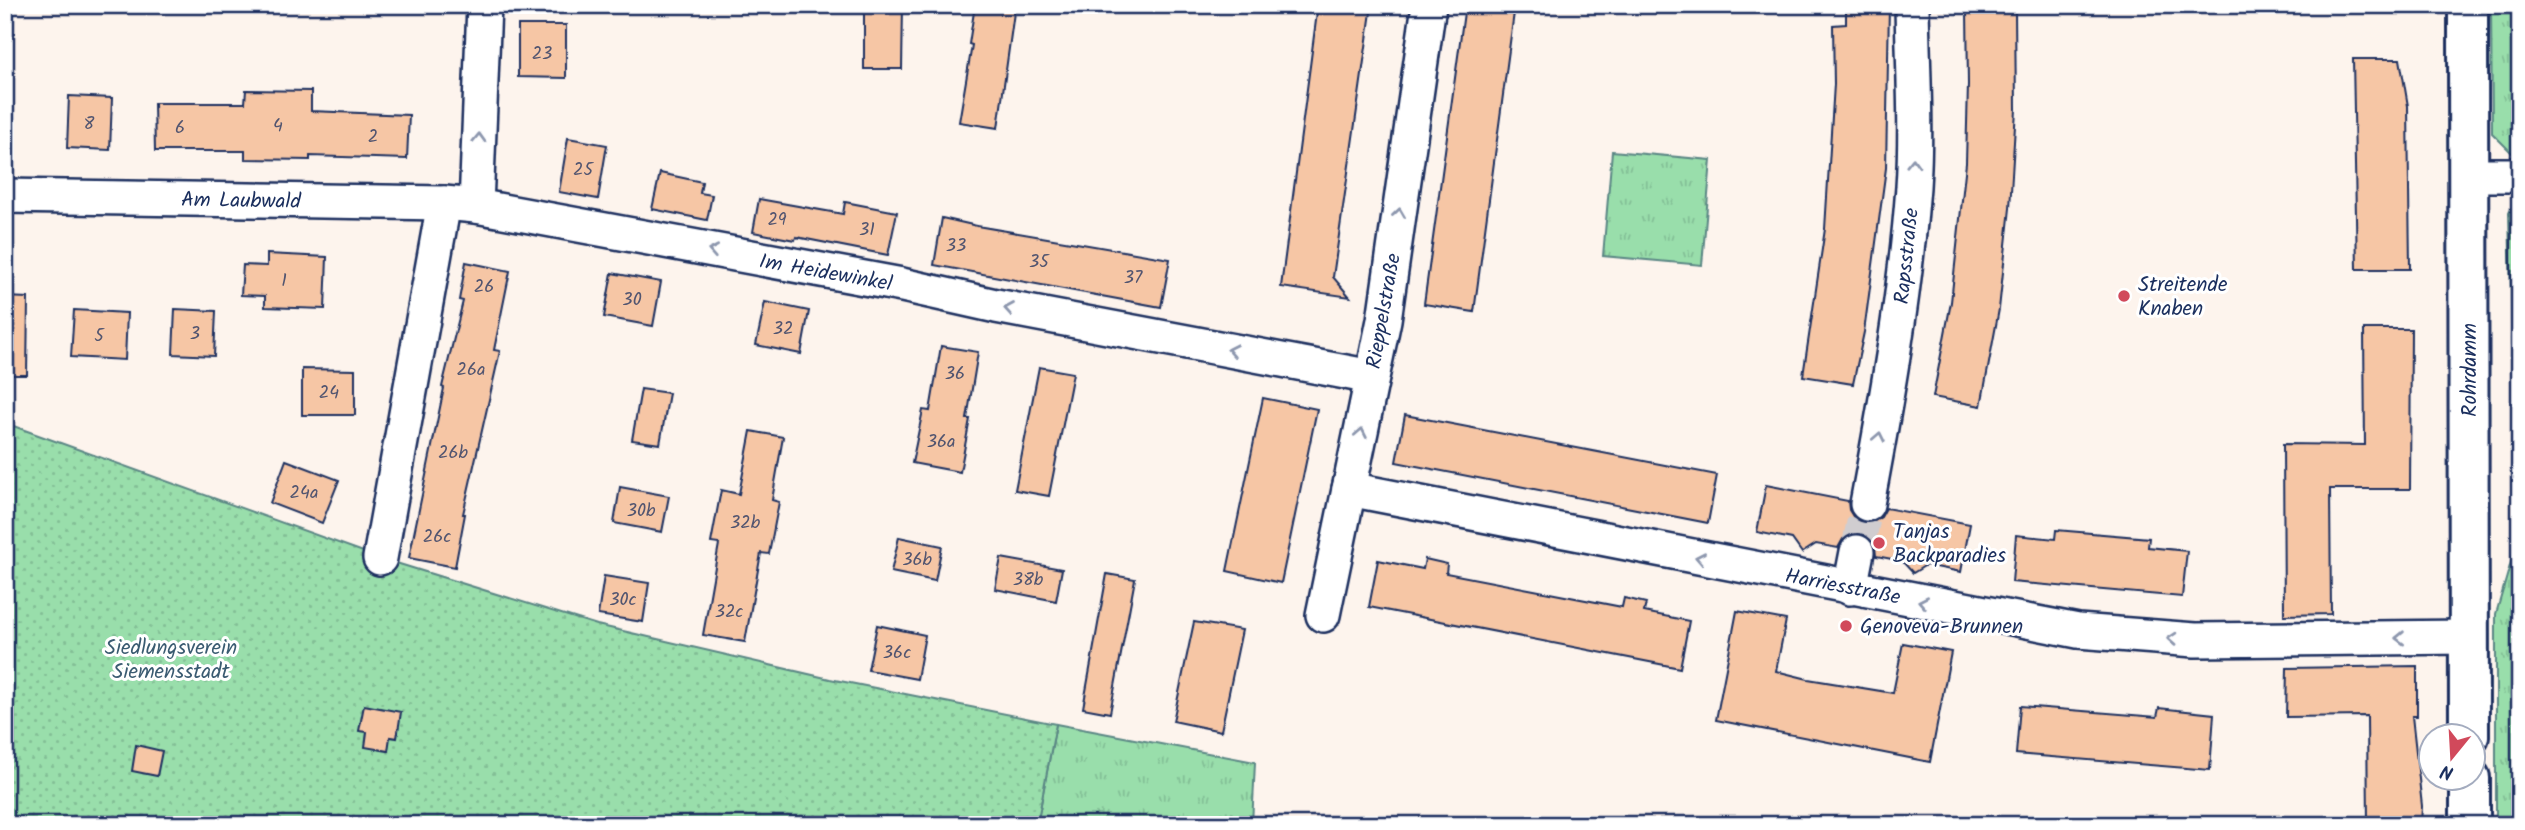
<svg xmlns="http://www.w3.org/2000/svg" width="2525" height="830" viewBox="0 0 2525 830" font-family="Kalam,sans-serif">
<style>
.park{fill:url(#park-tufts);stroke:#5a8684;stroke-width:2}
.garden{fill:url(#garden-dots);stroke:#5a8684;stroke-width:2}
.building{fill:#f6c6a5;stroke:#1b2f5e;stroke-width:2}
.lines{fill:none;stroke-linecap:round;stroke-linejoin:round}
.street-tunnel{stroke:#d0cdd0;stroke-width:33;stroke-dasharray:33 17;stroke-linecap:butt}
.street-casing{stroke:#1b2f5e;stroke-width:38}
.secondary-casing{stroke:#1b2f5e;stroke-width:44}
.street{stroke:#fff;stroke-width:33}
.secondary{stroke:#fff;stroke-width:38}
.oneway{stroke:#8d97ae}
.poi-dot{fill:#d1495b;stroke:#fff;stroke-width:2.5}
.labels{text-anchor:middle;stroke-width:6;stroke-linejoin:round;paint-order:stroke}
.number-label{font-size:18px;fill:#525570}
.street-label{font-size:21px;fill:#1b2f5e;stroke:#fff}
.poi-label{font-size:21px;fill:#1b2f5e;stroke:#fff;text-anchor:start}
.park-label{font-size:21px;fill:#3a5b71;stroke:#fff}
</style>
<defs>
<pattern id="park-tufts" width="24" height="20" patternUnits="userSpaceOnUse" patternTransform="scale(1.75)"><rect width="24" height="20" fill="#99deab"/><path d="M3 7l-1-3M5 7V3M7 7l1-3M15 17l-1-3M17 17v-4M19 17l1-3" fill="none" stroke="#83bf96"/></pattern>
<pattern id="garden-dots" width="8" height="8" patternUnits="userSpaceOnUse" patternTransform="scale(1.75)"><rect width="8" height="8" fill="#99deab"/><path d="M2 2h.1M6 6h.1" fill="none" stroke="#83bf96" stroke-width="1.8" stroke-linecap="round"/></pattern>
</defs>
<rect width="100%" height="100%" fill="#fdf4ed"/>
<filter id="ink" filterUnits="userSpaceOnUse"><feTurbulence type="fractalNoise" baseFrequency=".0143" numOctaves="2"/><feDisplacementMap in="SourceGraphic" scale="14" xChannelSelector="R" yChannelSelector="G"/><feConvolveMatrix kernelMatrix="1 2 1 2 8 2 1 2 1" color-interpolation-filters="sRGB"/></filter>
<g filter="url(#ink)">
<!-- park -->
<g class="park">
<path d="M 2491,5 L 2520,5 L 2520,152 L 2512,153 L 2492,133 Z"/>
<path d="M 1612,151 L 1711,160 L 1702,265 L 1603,256 Z"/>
<path d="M 2520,192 L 2520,423 L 2514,402 L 2509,213 Z"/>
<path d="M 2520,531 L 2520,825 L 2496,825 L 2496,614 Z"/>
<path d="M 1056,724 L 1255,762 L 1252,825 L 1037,825 Z"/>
</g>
<!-- garden -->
<path class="garden" d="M 5,423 L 380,558 L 597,625 L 830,679 L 1056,724 L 1037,825 L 5,825 Z"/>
<!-- building -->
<g class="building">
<path d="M 864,5 L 903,5 L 902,69 L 864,69 Z"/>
<path d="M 975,5 L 1015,5 L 998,128 L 959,122 L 972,45 L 969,44 Z"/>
<path d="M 1318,5 L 1372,5 L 1333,277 L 1350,297 L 1281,287 Z"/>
<path d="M 1465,5 L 1515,5 L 1474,312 L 1424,304 Z"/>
<path d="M 1846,5 L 1889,5 L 1886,168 L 1864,332 L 1853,384 L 1803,376 L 1825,229 L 1834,84 L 1833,25 L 1846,24 Z"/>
<path d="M 1967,10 L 2015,11 L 2016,109 L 2010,208 L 1999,309 L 1981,406 L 1933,397 L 1951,302 L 1966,163 L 1968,84 Z"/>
<path d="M 518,25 L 566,25 L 566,78 L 518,77 Z"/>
<path d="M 2353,59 L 2400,59 L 2408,106 L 2410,269 L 2357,269 Z"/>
<path d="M 246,90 L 311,91 L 311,111 L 409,115 L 407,159 L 310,156 L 310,160 L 245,159 L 245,151 L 155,151 L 154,103 L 245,103 Z"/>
<path d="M 69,96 L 112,98 L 110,150 L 67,148 Z"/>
<path d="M 568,138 L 607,145 L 598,199 L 559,192 Z"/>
<path d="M 660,173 L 702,182 L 700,193 L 712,195 L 707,220 L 652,209 Z"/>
<path d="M 759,199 L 843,214 L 845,202 L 897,212 L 888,255 L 796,237 L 795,240 L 753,232 Z"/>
<path d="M 942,218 L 977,226 L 1170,259 L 1161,307 L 934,265 Z"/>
<path d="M 267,254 L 327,257 L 325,309 L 265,307 L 265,296 L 241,295 L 243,265 L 267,266 Z"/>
<path d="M 466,262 L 510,271 L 494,350 L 500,351 L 463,514 L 465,514 L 455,567 L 409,558 L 444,388 L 442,387 L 463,301 L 459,300 Z"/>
<path d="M 612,273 L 661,282 L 653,326 L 604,317 Z"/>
<path d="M 5,297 L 28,298 L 27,375 L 5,375 Z"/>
<path d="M 765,302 L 809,311 L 801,354 L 756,345 Z"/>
<path d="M 175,309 L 216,311 L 214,356 L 173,354 Z"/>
<path d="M 74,310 L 127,313 L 125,360 L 71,357 Z"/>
<path d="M 2364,329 L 2411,329 L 2410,489 L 2330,489 L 2331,614 L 2284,615 L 2283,444 L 2365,445 Z"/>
<path d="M 941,346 L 978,352 L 967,419 L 970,419 L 960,472 L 912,463 L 923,410 L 930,411 Z"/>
<path d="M 1039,367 L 1073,373 L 1049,496 L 1015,490 Z"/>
<path d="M 302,369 L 355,370 L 355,415 L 302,415 Z"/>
<path d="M 641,389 L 669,393 L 660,444 L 632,440 Z"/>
<path d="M 1263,398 L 1317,409 L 1281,583 L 1227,571 Z"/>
<path d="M 1405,415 L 1717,475 L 1708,523 L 1396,462 Z"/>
<path d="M 751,431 L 783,437 L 772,500 L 779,502 L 769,554 L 761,553 L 745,642 L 703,635 L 719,544 L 711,543 L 721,490 L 739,494 Z"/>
<path d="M 286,460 L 339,480 L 322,523 L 270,503 Z"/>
<path d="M 1766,485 L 1848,501 L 1849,510 L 1854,518 L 1864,523 L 1873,522 L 1881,517 L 1886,508 L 1970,524 L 1961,572 L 1926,565 L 1913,573 L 1902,561 L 1876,556 L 1875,546 L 1870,538 L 1860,533 L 1850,534 L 1843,539 L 1838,548 L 1816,544 L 1802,553 L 1792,539 L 1757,532 Z"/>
<path d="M 620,487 L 669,496 L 662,532 L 614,523 Z"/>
<path d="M 2056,530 L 2149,538 L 2148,547 L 2187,551 L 2182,597 L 2012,582 L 2016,535 L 2055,539 Z"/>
<path d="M 899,537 L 942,546 L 935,581 L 891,572 Z"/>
<path d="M 1001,558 L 1062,569 L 1056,601 L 995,589 Z"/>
<path d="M 1425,559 L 1447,564 L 1446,573 L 1622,607 L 1624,598 L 1646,603 L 1644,612 L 1689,621 L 1680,668 L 1369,607 L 1378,560 L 1423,569 Z"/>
<path d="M 1107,574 L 1135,579 L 1110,713 L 1083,708 Z"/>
<path d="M 604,576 L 649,583 L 643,622 L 598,615 Z"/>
<path d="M 1737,611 L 1786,620 L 1776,671 L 1808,679 L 1893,693 L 1903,643 L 1951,652 L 1930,762 L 1716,720 Z"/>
<path d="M 1194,622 L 1242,630 L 1221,731 L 1173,721 Z"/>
<path d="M 877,625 L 925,635 L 917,679 L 868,670 Z"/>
<path d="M 2417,666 L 2417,716 L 2412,716 L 2422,806 L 2421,825 L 2368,825 L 2367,716 L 2286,717 L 2287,668 Z"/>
<path d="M 364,705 L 401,712 L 397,738 L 390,737 L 388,751 L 365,747 L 367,732 L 359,731 Z"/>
<path d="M 2020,706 L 2157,717 L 2159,708 L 2214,714 L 2210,770 L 2016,754 Z"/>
<path d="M 136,745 L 162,751 L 157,776 L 132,771 Z"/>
</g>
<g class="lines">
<!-- street-tunnel -->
<path class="street-tunnel" d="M 1857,552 L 1867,504"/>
<defs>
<g id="street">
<path d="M 2469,175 L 2520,175"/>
<path d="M 5,196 L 444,203 L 476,206 L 902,285 L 996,306 L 1372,377"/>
<path d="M 476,206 L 484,5"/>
<path d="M 1349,489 L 2078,631 L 2195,640 L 2468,637"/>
<path d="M 1867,504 C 1887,397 1905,296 1913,187 C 1917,127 1913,66 1912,5"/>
<path d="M 380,558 L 444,203"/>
<path d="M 1850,588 L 1857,552"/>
<path d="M 1323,615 L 1384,320 L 1429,5"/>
</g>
<g id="secondary">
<path d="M 2468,5 L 2469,736"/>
<path d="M 2470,778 L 2470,825"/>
</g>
</defs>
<!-- street casing -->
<use href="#street" class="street-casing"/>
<!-- secondary casing -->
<use href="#secondary" class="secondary-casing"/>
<!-- street -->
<use href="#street" class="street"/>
<!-- secondary -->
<use href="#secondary" class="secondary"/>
</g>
<!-- one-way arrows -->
<defs><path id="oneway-chevron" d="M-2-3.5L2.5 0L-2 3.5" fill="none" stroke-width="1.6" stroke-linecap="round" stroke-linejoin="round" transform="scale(1.75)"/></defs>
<g class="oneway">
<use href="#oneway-chevron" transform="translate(479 138) rotate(-88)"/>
<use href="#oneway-chevron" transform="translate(1913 163) rotate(-88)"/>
<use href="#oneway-chevron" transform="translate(1399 213) rotate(-82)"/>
<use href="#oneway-chevron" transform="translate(713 251) rotate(-169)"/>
<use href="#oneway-chevron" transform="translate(1009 309) rotate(-170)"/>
<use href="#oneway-chevron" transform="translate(1232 350) rotate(-169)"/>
<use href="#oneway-chevron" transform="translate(1361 433) rotate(-79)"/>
<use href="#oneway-chevron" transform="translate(1879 437) rotate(-79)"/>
<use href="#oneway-chevron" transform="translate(1700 558) rotate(-169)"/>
<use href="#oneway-chevron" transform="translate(1923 602) rotate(-169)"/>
<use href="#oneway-chevron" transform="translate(2400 638) rotate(179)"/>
<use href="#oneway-chevron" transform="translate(2172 639) rotate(-176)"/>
</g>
</g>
<!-- markers -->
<g class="poi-dot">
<circle cx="2124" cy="296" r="7"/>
<circle cx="1879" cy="543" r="7"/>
<circle cx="1846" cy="626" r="7"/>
</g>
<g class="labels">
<!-- number labels -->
<g class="number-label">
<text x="542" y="59">23</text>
<text x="89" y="129">8</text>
<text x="278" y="131">4</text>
<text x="180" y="133">6</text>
<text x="373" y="142">2</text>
<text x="583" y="175">25</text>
<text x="777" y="225">29</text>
<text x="867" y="235">31</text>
<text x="956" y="251">33</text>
<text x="1039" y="267">35</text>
<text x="1133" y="283">37</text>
<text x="284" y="286">1</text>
<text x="484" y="292">26</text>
<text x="632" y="305">30</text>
<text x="783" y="334">32</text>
<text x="195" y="339">3</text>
<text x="99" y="341">5</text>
<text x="471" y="375">26a</text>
<text x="955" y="379">36</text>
<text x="329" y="398">24</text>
<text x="941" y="447">36a</text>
<text x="453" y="458">26b</text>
<text x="304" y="498">24a</text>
<text x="641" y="516">30b</text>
<text x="745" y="528">32b</text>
<text x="437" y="542">26c</text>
<text x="917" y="565">36b</text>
<text x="1028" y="585">38b</text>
<text x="623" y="605">30c</text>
<text x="729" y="617">32c</text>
<text x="897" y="658">36c</text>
</g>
<!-- street labels -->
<g class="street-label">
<text transform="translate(241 200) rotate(1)" y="7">Am Laubwald</text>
<text transform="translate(1906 256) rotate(-84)" y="7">Rapsstraße</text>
<text transform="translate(826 272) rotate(10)" y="7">Im Heidewinkel</text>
<text transform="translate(1383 311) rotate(-80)" y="7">Rieppelstraße</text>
<text transform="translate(2469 370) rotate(-90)" y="7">Rohrdamm</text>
<text transform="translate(1843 586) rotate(11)" y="7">Harriesstraße</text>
</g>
<!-- poi labels -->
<g class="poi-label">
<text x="2138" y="291">Streitende<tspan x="2138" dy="24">Knaben</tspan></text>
<text x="1893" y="538">Tanjas<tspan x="1893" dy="24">Backparadies</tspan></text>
<text x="1860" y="633">Genoveva-Brunnen</text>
</g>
<!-- park labels -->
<g class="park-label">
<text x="171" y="654">Siedlungsverein<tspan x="171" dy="24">Siemensstadt</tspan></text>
</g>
</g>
<!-- margin -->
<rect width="2525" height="830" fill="none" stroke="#fff" stroke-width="28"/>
<rect x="14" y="14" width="2497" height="802" fill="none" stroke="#1b2f5e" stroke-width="2.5" filter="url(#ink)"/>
<!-- north arrow -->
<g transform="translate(2452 757) rotate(198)"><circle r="33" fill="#ffffff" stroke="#a4acbf" stroke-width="2"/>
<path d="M0-5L12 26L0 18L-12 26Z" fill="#d1495b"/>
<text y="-10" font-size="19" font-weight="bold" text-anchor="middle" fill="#1b2f5e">N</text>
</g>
</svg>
